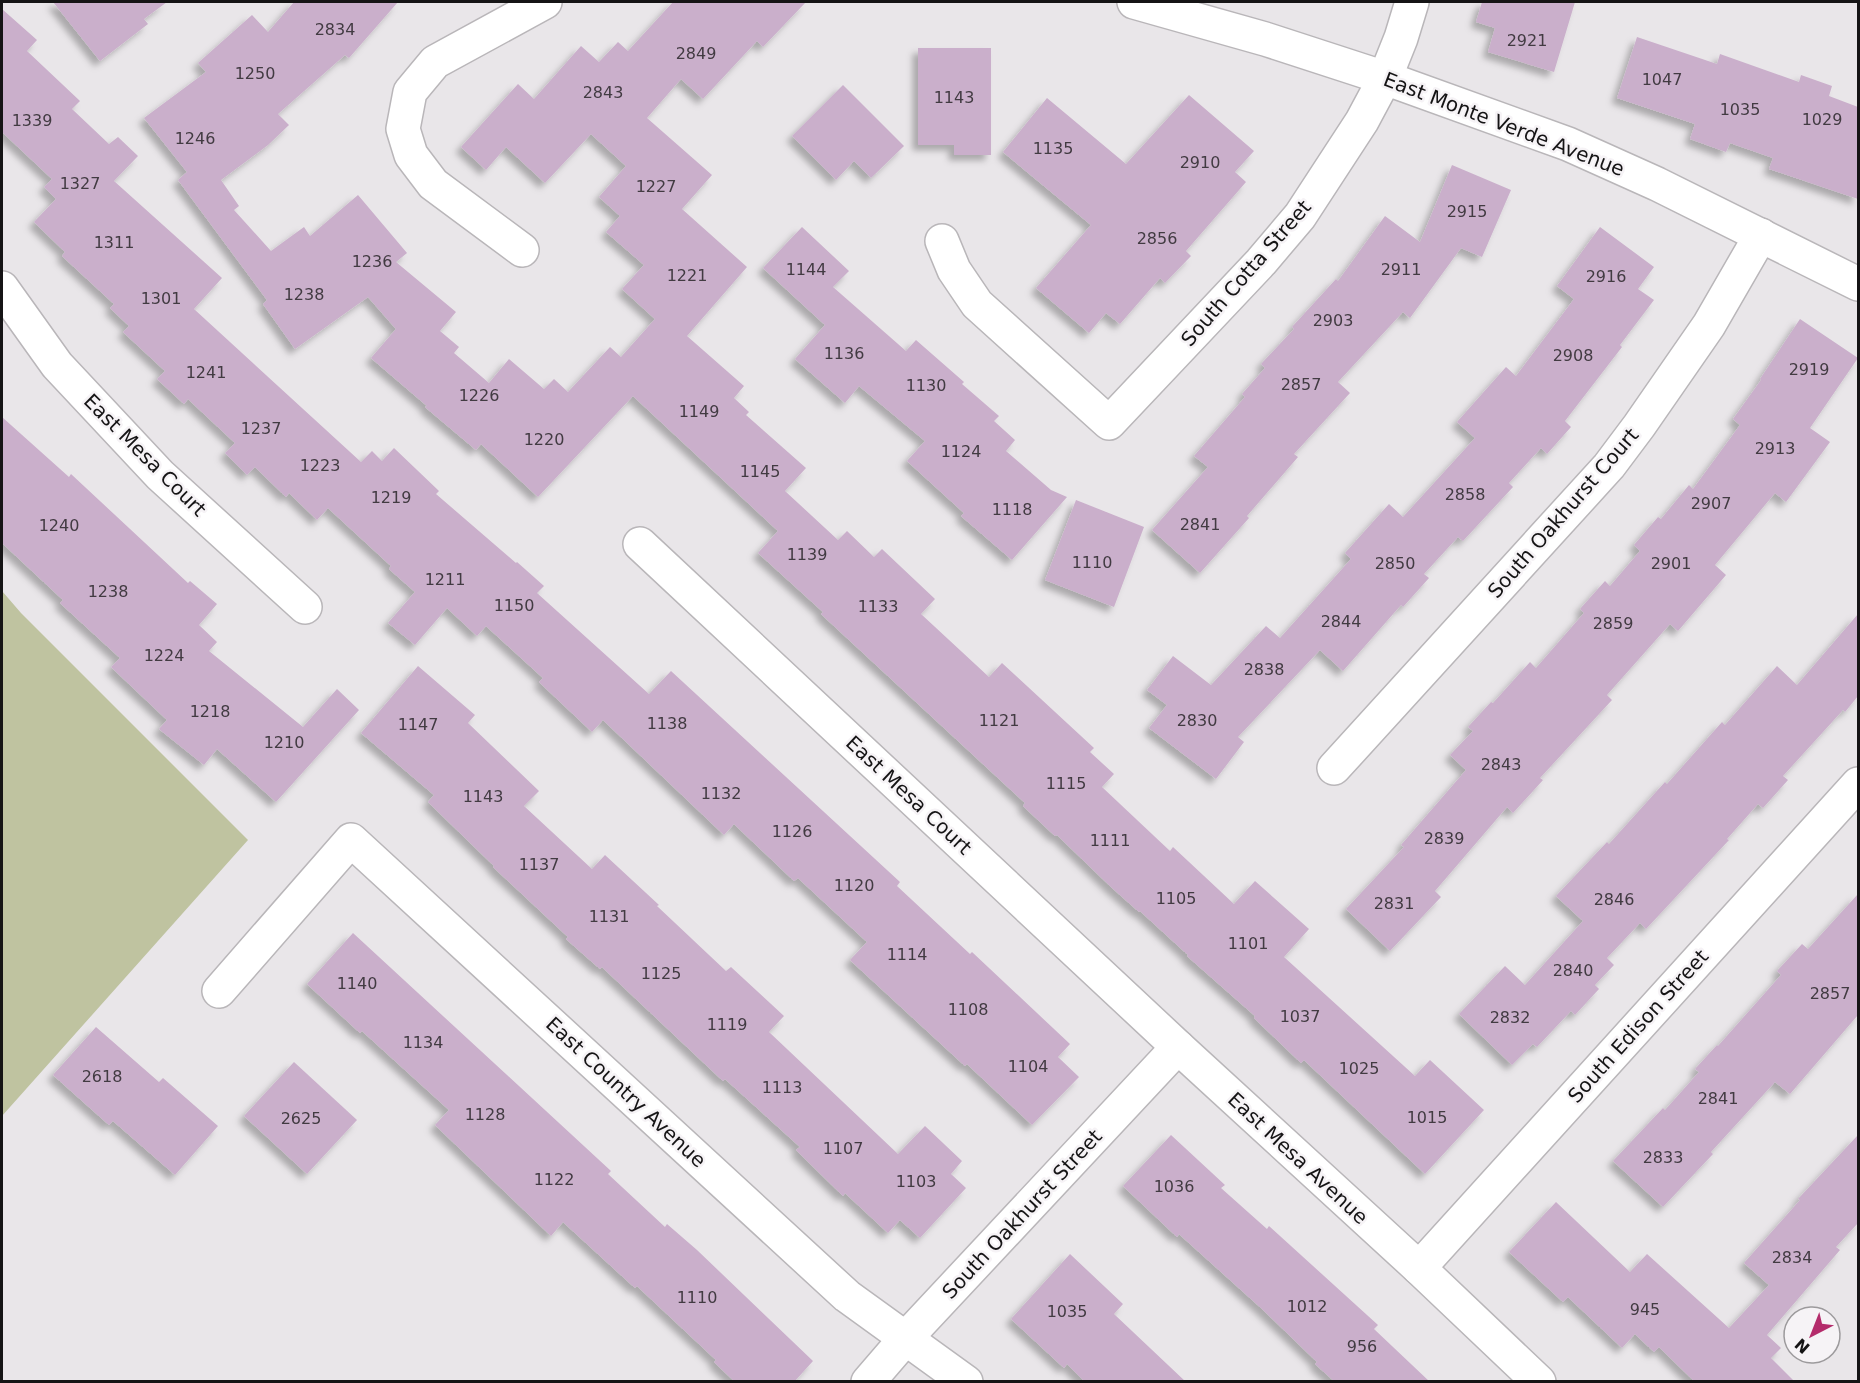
<svg xmlns="http://www.w3.org/2000/svg" width="1860" height="1383" viewBox="0 0 1860 1383" font-family="'DejaVu Sans',sans-serif">
<style>
.green{fill:#bfc3a0}
.building{fill:#caafcb;filter:url(#shadow)}
.lines{fill:none;stroke-linecap:round;stroke-linejoin:round}
.minor-casing{stroke:#b9b6b9;stroke-width:36}
.minor{stroke:#fff;stroke-width:33}
.labels{text-anchor:middle;stroke-width:5;stroke-linejoin:round;paint-order:stroke}
.number-label{font-size:16px;fill:#423b42}
.street-label{font-size:20px;fill:#151415;stroke:#f6f3f6}
</style>
<defs>
<filter id="shadow"><feDropShadow dx="-5.5" dy="5.5" stdDeviation="3" flood-color="#0004"/></filter>
</defs>
<rect width="100%" height="100%" fill="#e9e6e9"/>
<!-- green -->
<path class="green" d="M 2,591 L 21,613 L 248,840 L 2,1116 Z"/>
<!-- building -->
<g class="building">
<path d="M 53,2 L 167,2 L 144,19 L 148,24 L 100,61 Z"/>
<path d="M 294,2 L 398,2 L 349,58 L 345,55 L 278,114 L 289,125 L 268,145 L 221,180 L 239,206 L 234,210 L 271,251 L 304,227 L 310,236 L 358,195 L 407,253 L 396,262 L 456,312 L 440,331 L 459,347 L 454,353 L 489,383 L 509,359 L 544,389 L 554,379 L 568,392 L 610,347 L 621,357 L 655,319 L 622,289 L 644,265 L 606,232 L 620,216 L 599,197 L 626,166 L 591,134 L 545,183 L 506,147 L 486,170 L 461,147 L 518,84 L 534,99 L 581,46 L 599,62 L 618,42 L 628,51 L 673,2 L 806,2 L 763,47 L 757,41 L 703,99 L 681,79 L 647,118 L 712,175 L 682,209 L 747,267 L 687,336 L 744,386 L 734,398 L 749,412 L 746,415 L 806,468 L 785,491 L 838,540 L 847,531 L 874,557 L 882,549 L 935,599 L 921,614 L 989,677 L 1002,663 L 1094,748 L 1090,752 L 1114,774 L 1102,787 L 1170,851 L 1173,847 L 1234,904 L 1255,881 L 1309,929 L 1284,957 L 1415,1076 L 1430,1060 L 1484,1110 L 1425,1174 L 1304,1060 L 1301,1063 L 1254,1018 L 1255,1016 L 1187,956 L 1188,955 L 1140,911 L 1139,912 L 1111,887 L 1057,835 L 1055,836 L 1023,806 L 1025,803 L 821,614 L 823,612 L 758,553 L 778,531 L 633,396 L 538,497 L 481,444 L 476,450 L 425,407 L 427,406 L 371,358 L 396,329 L 368,297 L 295,349 L 263,304 L 267,300 L 178,180 L 187,172 L 144,118 L 206,72 L 198,63 L 252,15 L 268,32 Z"/>
<path d="M 1482,2 L 1575,2 L 1554,72 L 1488,52 L 1495,28 L 1476,22 Z"/>
<path d="M 2,9 L 37,40 L 27,51 L 80,101 L 72,109 L 109,144 L 118,137 L 138,156 L 114,181 L 222,278 L 194,309 L 361,462 L 372,451 L 382,461 L 394,448 L 439,491 L 436,494 L 516,563 L 517,562 L 544,586 L 537,593 L 649,694 L 671,671 L 900,882 L 897,886 L 970,954 L 972,952 L 1070,1044 L 1058,1057 L 1079,1077 L 1032,1125 L 967,1064 L 965,1066 L 850,960 L 867,942 L 798,878 L 794,881 L 734,824 L 724,835 L 603,720 L 592,732 L 539,682 L 543,678 L 486,626 L 477,636 L 447,608 L 415,645 L 388,623 L 415,592 L 389,569 L 391,566 L 328,508 L 317,520 L 289,493 L 286,497 L 255,467 L 247,475 L 225,453 L 235,443 L 188,399 L 184,404 L 157,379 L 165,371 L 123,332 L 129,326 L 110,308 L 114,304 L 62,256 L 65,252 L 34,222 L 56,199 L 44,187 L 52,179 L 2,132 Z"/>
<path d="M 1637,37 L 1717,64 L 1720,54 L 1799,82 L 1801,75 L 1832,86 L 1829,96 L 1858,107 L 1858,199 L 1769,169 L 1773,158 L 1730,143 L 1726,152 L 1690,139 L 1695,124 L 1617,98 Z"/>
<path d="M 918,48 L 991,48 L 991,155 L 954,155 L 954,145 L 918,145 Z"/>
<path d="M 843,85 L 904,146 L 871,178 L 854,161 L 836,180 L 792,136 Z"/>
<path d="M 1189,95 L 1254,151 L 1235,172 L 1246,182 L 1186,251 L 1191,256 L 1165,283 L 1160,278 L 1120,324 L 1106,313 L 1089,333 L 1036,288 L 1091,225 L 1003,152 L 1047,98 L 1126,164 Z"/>
<path d="M 1452,165 L 1511,190 L 1482,257 L 1461,248 L 1410,318 L 1403,312 L 1338,382 L 1350,393 L 1294,454 L 1298,457 L 1247,516 L 1249,518 L 1200,573 L 1152,530 L 1208,467 L 1194,456 L 1245,397 L 1242,394 L 1265,368 L 1261,364 L 1294,329 L 1292,327 L 1336,279 L 1338,281 L 1385,216 L 1420,242 Z"/>
<path d="M 802,227 L 849,271 L 833,287 L 906,351 L 916,340 L 964,382 L 962,384 L 999,416 L 994,421 L 1015,440 L 1006,451 L 1051,490 L 1067,497 L 1012,560 L 961,516 L 964,513 L 907,461 L 925,441 L 859,386 L 845,403 L 795,359 L 825,325 L 763,268 Z"/>
<path d="M 1600,227 L 1654,267 L 1638,289 L 1654,300 L 1620,345 L 1622,347 L 1565,421 L 1571,427 L 1547,454 L 1541,448 L 1509,483 L 1513,487 L 1463,541 L 1458,537 L 1424,574 L 1429,578 L 1403,607 L 1401,605 L 1343,671 L 1320,650 L 1238,737 L 1244,742 L 1216,779 L 1149,728 L 1167,705 L 1147,690 L 1173,656 L 1211,685 L 1266,626 L 1280,638 L 1351,559 L 1345,553 L 1389,504 L 1403,517 L 1475,438 L 1457,422 L 1506,367 L 1516,376 L 1574,299 L 1557,286 Z"/>
<path d="M 1800,319 L 1858,358 L 1810,428 L 1830,442 L 1786,502 L 1775,493 L 1715,565 L 1726,575 L 1678,631 L 1670,624 L 1607,695 L 1612,700 L 1540,778 L 1543,780 L 1513,813 L 1507,807 L 1435,891 L 1441,897 L 1390,951 L 1346,909 L 1404,847 L 1401,845 L 1466,770 L 1450,755 L 1473,731 L 1468,727 L 1491,702 L 1493,703 L 1530,662 L 1536,668 L 1584,613 L 1580,609 L 1605,581 L 1610,586 L 1640,551 L 1634,545 L 1658,517 L 1661,519 L 1689,485 L 1693,489 L 1740,425 L 1733,419 L 1761,380 L 1760,379 Z"/>
<path d="M 2,417 L 69,477 L 71,474 L 188,583 L 190,581 L 217,604 L 199,625 L 217,642 L 209,651 L 303,727 L 337,689 L 359,710 L 276,802 L 217,749 L 204,765 L 159,729 L 167,720 L 111,667 L 120,658 L 60,603 L 63,600 L 2,543 Z"/>
<path d="M 1076,500 L 1144,527 L 1114,607 L 1045,580 Z"/>
<path d="M 1858,614 L 1858,696 L 1845,712 L 1843,710 L 1783,776 L 1788,780 L 1763,808 L 1758,804 L 1727,839 L 1729,840 L 1646,929 L 1640,923 L 1607,958 L 1614,965 L 1595,985 L 1599,989 L 1575,1015 L 1571,1011 L 1537,1047 L 1533,1044 L 1512,1065 L 1459,1014 L 1505,966 L 1525,985 L 1583,921 L 1556,896 L 1607,842 L 1609,844 L 1665,782 L 1667,784 L 1722,722 L 1725,725 L 1777,666 L 1797,685 Z"/>
<path d="M 418,666 L 475,715 L 468,723 L 539,791 L 524,806 L 592,869 L 605,855 L 659,905 L 657,906 L 726,971 L 731,967 L 784,1016 L 769,1032 L 898,1154 L 925,1126 L 962,1161 L 951,1174 L 966,1188 L 920,1238 L 900,1220 L 888,1233 L 845,1193 L 843,1196 L 796,1150 L 800,1147 L 725,1079 L 723,1081 L 602,967 L 600,969 L 566,939 L 568,937 L 493,867 L 494,866 L 428,802 L 434,795 L 361,733 Z"/>
<path d="M 1858,894 L 1858,1015 L 1790,1094 L 1775,1082 L 1711,1152 L 1713,1154 L 1663,1207 L 1613,1161 L 1663,1108 L 1665,1110 L 1699,1072 L 1695,1069 L 1717,1045 L 1718,1046 L 1781,975 L 1777,971 L 1802,944 L 1808,949 Z"/>
<path d="M 353,933 L 611,1171 L 608,1174 L 665,1227 L 667,1224 L 697,1250 L 813,1361 L 794,1382 L 735,1382 L 714,1362 L 716,1360 L 637,1286 L 635,1288 L 563,1222 L 551,1236 L 435,1125 L 449,1110 L 362,1031 L 360,1033 L 307,984 Z"/>
<path d="M 96,1027 L 159,1082 L 163,1078 L 218,1126 L 175,1175 L 113,1121 L 109,1125 L 53,1075 Z"/>
<path d="M 294,1062 L 357,1120 L 307,1174 L 244,1116 Z"/>
<path d="M 1171,1135 L 1225,1185 L 1221,1188 L 1267,1229 L 1269,1226 L 1378,1325 L 1374,1329 L 1430,1382 L 1335,1382 L 1315,1364 L 1317,1362 L 1261,1308 L 1179,1234 L 1177,1237 L 1123,1186 Z"/>
<path d="M 1858,1135 L 1858,1223 L 1836,1247 L 1840,1250 L 1767,1335 L 1781,1348 L 1771,1358 L 1795,1382 L 1695,1382 L 1659,1347 L 1654,1352 L 1635,1334 L 1622,1348 L 1568,1297 L 1563,1302 L 1509,1252 L 1556,1202 L 1630,1272 L 1647,1254 L 1729,1328 L 1769,1285 L 1744,1263 L 1800,1200 L 1798,1199 Z"/>
<path d="M 1070,1254 L 1123,1304 L 1114,1314 L 1186,1382 L 1085,1382 L 1067,1364 L 1064,1368 L 1011,1319 Z"/>
</g>
<g class="lines">
<defs>
<g id="minor">
<path d="M 1134,2 L 1265,39 L 1385,78 L 1568,144 L 1657,184 L 1858,284"/>
<path d="M 942,241 L 954,270 L 977,304 L 1109,423 L 1261,262 L 1300,216 L 1362,121 L 1385,78 L 1401,38 L 1412,2"/>
<path d="M 522,250 L 433,184 L 411,155 L 403,129 L 410,92 L 435,62 L 545,2"/>
<path d="M 2,288 L 57,365 L 160,475 L 305,607"/>
<path d="M 640,544 L 1178,1047 L 1419,1268 L 1539,1382"/>
<path d="M 1334,768 L 1609,466 L 1639,426 L 1709,325 L 1761,235"/>
<path d="M 219,991 L 351,840 L 847,1296 L 966,1382"/>
<path d="M 1419,1268 L 1858,784"/>
<path d="M 868,1382 L 905,1339 L 1178,1047"/>
</g>
</defs>
<!-- minor casing -->
<use href="#minor" class="minor-casing"/>
<!-- minor -->
<use href="#minor" class="minor"/>
</g>
<g class="labels">
<!-- number labels -->
<g class="number-label">
<text x="335" y="35">2834</text>
<text x="1527" y="46">2921</text>
<text x="696" y="59">2849</text>
<text x="255" y="79">1250</text>
<text x="1662" y="85">1047</text>
<text x="603" y="98">2843</text>
<text x="954" y="103">1143</text>
<text x="1740" y="115">1035</text>
<text x="1822" y="125">1029</text>
<text x="32" y="126">1339</text>
<text x="195" y="144">1246</text>
<text x="1053" y="154">1135</text>
<text x="1200" y="168">2910</text>
<text x="80" y="189">1327</text>
<text x="656" y="192">1227</text>
<text x="1467" y="217">2915</text>
<text x="1157" y="244">2856</text>
<text x="114" y="248">1311</text>
<text x="372" y="267">1236</text>
<text x="806" y="275">1144</text>
<text x="1401" y="275">2911</text>
<text x="687" y="281">1221</text>
<text x="1606" y="282">2916</text>
<text x="304" y="300">1238</text>
<text x="161" y="304">1301</text>
<text x="1333" y="326">2903</text>
<text x="844" y="359">1136</text>
<text x="1573" y="361">2908</text>
<text x="1809" y="375">2919</text>
<text x="206" y="378">1241</text>
<text x="1301" y="390">2857</text>
<text x="926" y="391">1130</text>
<text x="479" y="401">1226</text>
<text x="699" y="417">1149</text>
<text x="261" y="434">1237</text>
<text x="544" y="445">1220</text>
<text x="1775" y="454">2913</text>
<text x="961" y="457">1124</text>
<text x="320" y="471">1223</text>
<text x="760" y="477">1145</text>
<text x="1465" y="500">2858</text>
<text x="391" y="503">1219</text>
<text x="1711" y="509">2907</text>
<text x="1012" y="515">1118</text>
<text x="1200" y="530">2841</text>
<text x="59" y="531">1240</text>
<text x="807" y="560">1139</text>
<text x="1092" y="568">1110</text>
<text x="1395" y="569">2850</text>
<text x="1671" y="569">2901</text>
<text x="445" y="585">1211</text>
<text x="108" y="597">1238</text>
<text x="514" y="611">1150</text>
<text x="878" y="612">1133</text>
<text x="1341" y="627">2844</text>
<text x="1613" y="629">2859</text>
<text x="164" y="661">1224</text>
<text x="1264" y="675">2838</text>
<text x="210" y="717">1218</text>
<text x="999" y="726">1121</text>
<text x="1197" y="726">2830</text>
<text x="667" y="729">1138</text>
<text x="418" y="730">1147</text>
<text x="284" y="748">1210</text>
<text x="1501" y="770">2843</text>
<text x="1066" y="789">1115</text>
<text x="721" y="799">1132</text>
<text x="483" y="802">1143</text>
<text x="792" y="837">1126</text>
<text x="1444" y="844">2839</text>
<text x="1110" y="846">1111</text>
<text x="539" y="870">1137</text>
<text x="854" y="891">1120</text>
<text x="1176" y="904">1105</text>
<text x="1614" y="905">2846</text>
<text x="1394" y="909">2831</text>
<text x="609" y="922">1131</text>
<text x="1248" y="949">1101</text>
<text x="907" y="960">1114</text>
<text x="1573" y="976">2840</text>
<text x="661" y="979">1125</text>
<text x="357" y="989">1140</text>
<text x="1830" y="999">2857</text>
<text x="968" y="1015">1108</text>
<text x="1300" y="1022">1037</text>
<text x="1510" y="1023">2832</text>
<text x="727" y="1030">1119</text>
<text x="423" y="1048">1134</text>
<text x="1028" y="1072">1104</text>
<text x="1359" y="1074">1025</text>
<text x="102" y="1082">2618</text>
<text x="782" y="1093">1113</text>
<text x="1718" y="1104">2841</text>
<text x="485" y="1120">1128</text>
<text x="1427" y="1123">1015</text>
<text x="301" y="1124">2625</text>
<text x="843" y="1154">1107</text>
<text x="1663" y="1163">2833</text>
<text x="554" y="1185">1122</text>
<text x="916" y="1187">1103</text>
<text x="1174" y="1192">1036</text>
<text x="1792" y="1263">2834</text>
<text x="697" y="1303">1110</text>
<text x="1307" y="1312">1012</text>
<text x="1645" y="1315">945</text>
<text x="1067" y="1317">1035</text>
<text x="1362" y="1352">956</text>
</g>
<!-- street labels -->
<g class="street-label">
<text transform="translate(1504 124) rotate(21)" y="7">East Monte Verde Avenue</text>
<text transform="translate(1246 273) rotate(-49)" y="7">South Cotta Street</text>
<text transform="translate(145 455) rotate(45)" y="7">East Mesa Court</text>
<text transform="translate(1563 513) rotate(-49)" y="7">South Oakhurst Court</text>
<text transform="translate(909 795) rotate(43)" y="7">East Mesa Court</text>
<text transform="translate(1638 1026) rotate(-48)" y="7">South Edison Street</text>
<text transform="translate(626 1092) rotate(43)" y="7">East Country Avenue</text>
<text transform="translate(1298 1158) rotate(43)" y="7">East Mesa Avenue</text>
<text transform="translate(1022 1214) rotate(-47)" y="7">South Oakhurst Street</text>
</g>
</g>
<!-- border -->
<rect width="1860" height="1383" fill="none" stroke="#151415" stroke-width="6"/>
<!-- north arrow -->
<g transform="translate(1812 1335) rotate(222)"><circle r="28" fill="#f6f3f6" stroke="#9c9a9c" stroke-width="1.5"/>
<path d="M0-4.5L10 22L0 15L-10 22Z" fill="#b42b6b"/>
<text y="-9" font-size="16" font-weight="bold" text-anchor="middle" fill="#151415">N</text>
</g>
</svg>
